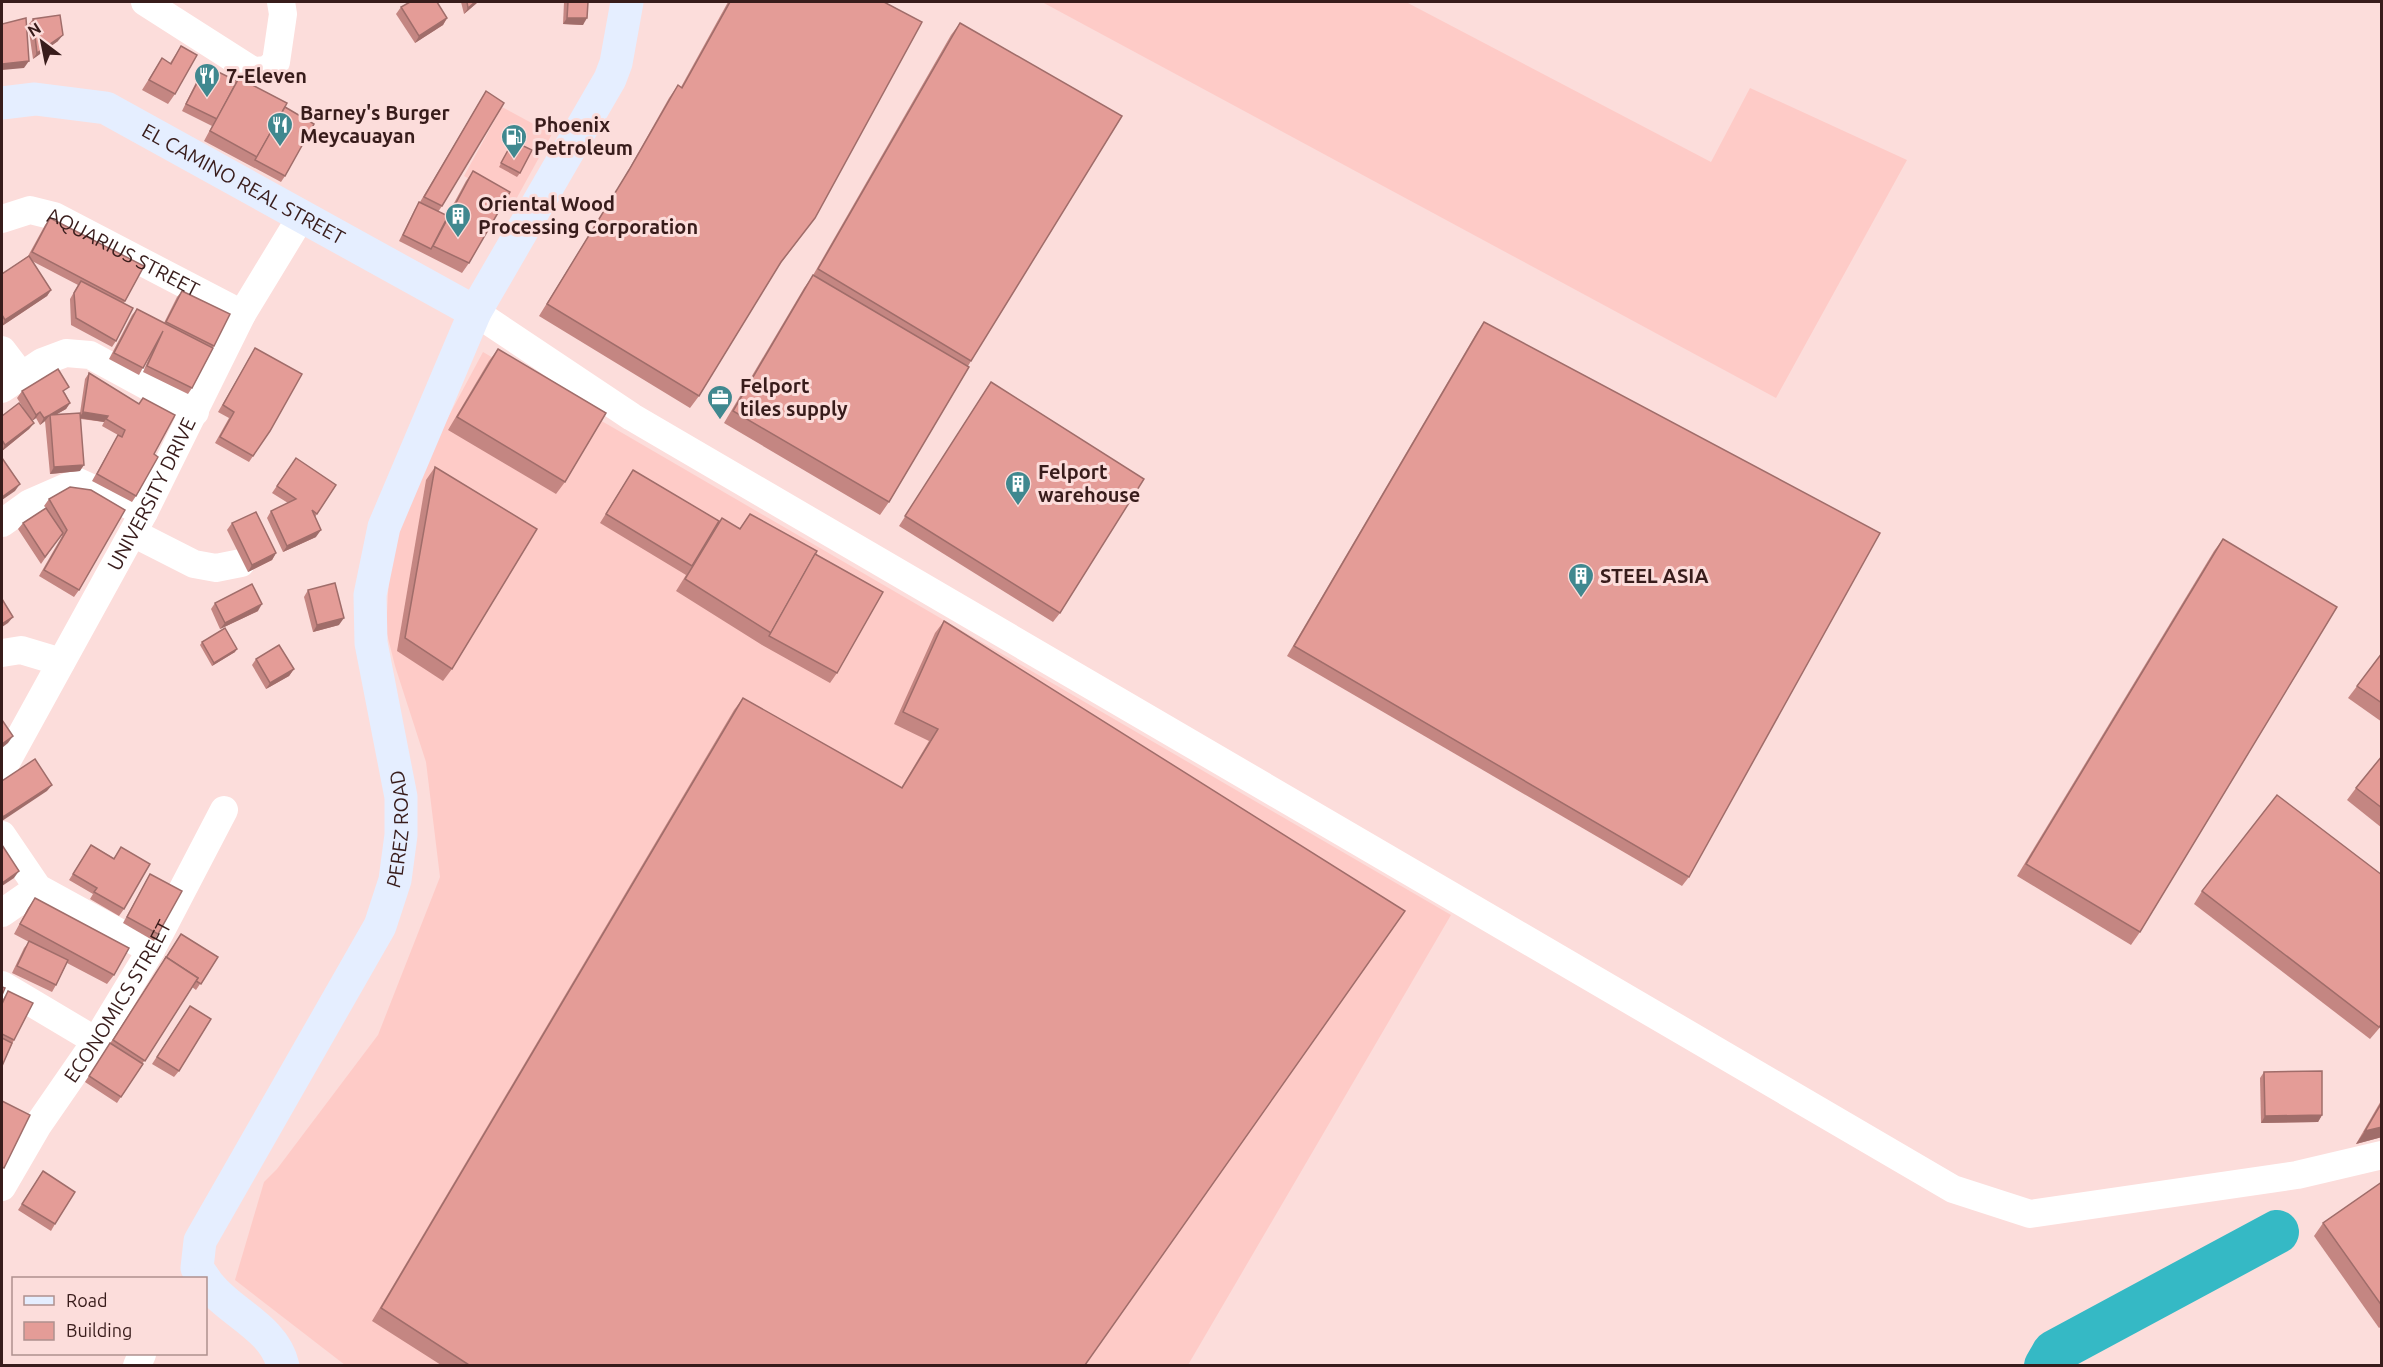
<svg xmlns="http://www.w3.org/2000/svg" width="2383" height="1367" viewBox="0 0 2383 1367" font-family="Ubuntu,sans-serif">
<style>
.built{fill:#fecbc7}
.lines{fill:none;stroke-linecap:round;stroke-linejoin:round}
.river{stroke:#35b9c5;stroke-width:44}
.street{stroke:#fff;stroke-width:28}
.secondary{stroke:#e5eeff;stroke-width:33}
.wall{fill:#c48682}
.shaded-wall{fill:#a06d6a}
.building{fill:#e49c97;stroke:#a06d6a;stroke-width:1.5}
.labels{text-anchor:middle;stroke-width:6;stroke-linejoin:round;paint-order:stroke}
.poi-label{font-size:20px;font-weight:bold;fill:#381c1b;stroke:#fcdddb;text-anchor:start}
.street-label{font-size:20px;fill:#381c1b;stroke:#fcdddb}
</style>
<rect width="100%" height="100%" fill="#fcdddb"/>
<!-- built -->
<g class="built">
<path d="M 1042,2 L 1406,2 L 1711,162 L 1750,88 L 1907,160 L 1776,398 Z"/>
<path d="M 502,107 L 552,134 L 514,203 L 464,176 Z"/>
<path d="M 483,352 L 1451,915 L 1188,1365 L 345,1365 L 235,1280 L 264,1182 L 277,1169 L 378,1035 L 440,877 L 426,762 L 395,666 L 386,630 L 390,559 L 422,466 Z"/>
</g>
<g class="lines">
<!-- river -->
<path class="river" d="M 2046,1366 L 2054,1352 L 2277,1232"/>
<!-- street -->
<g class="street">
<path d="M 145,2 L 253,71 L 267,70 L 276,62 L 283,14 L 281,2"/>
<path id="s1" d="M 2,219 L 30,210 L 54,216 L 242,314"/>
<path d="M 475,312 L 632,417 L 1953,1189 L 2030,1214 L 2297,1175 L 2382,1155"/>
<path d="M 2,350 L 21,375"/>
<path d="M 2,389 L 42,362 L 66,353 L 90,355 L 195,412"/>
<path d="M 2,523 L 30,503 L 78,482 L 144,512"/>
<path d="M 133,533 L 194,564 L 216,568 L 241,563"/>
<path d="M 2,653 L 21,650 L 61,662"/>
<path id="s2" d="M 2,770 L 144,512 L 242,314 L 301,217"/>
<path d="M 2,835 L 38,888 L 151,950"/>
<path d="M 2,913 L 38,888"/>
<path d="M 2,985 L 96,1041"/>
<path id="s3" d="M 2,1187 L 38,1125 L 96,1041 L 151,950 L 224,810"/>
<path d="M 137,1366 L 142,1354"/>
</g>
<!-- secondary -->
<g class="secondary">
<path id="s4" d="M 2,103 L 35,99 L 106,108 L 475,312"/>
<path id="s5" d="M 204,1278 L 197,1268 L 200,1241 L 380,926 L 395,880 L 401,835 L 401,797 L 371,643 L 370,595 L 384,527 L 475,312 L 610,79 L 616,63 L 627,2"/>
<path d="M 206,1281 C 227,1312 274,1326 283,1366"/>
</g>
</g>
<!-- wall -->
<g class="wall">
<path d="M 461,2 L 478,2 L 464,14 Z"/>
<path d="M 564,2 L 588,2 L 583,25 L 563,24 Z"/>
<path d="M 728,2 L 884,2 L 815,218 L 778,267 L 699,396 L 690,408 L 539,316 L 621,183 L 669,98 L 678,85 L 681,87 Z"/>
<path d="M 401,7 L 447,18 L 443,25 L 415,43 L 396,14 Z"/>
<path d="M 33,19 L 58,41 L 33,59 L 28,25 Z"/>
<path d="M 960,23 L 971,361 L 889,502 L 880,515 L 724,423 L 804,288 L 812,277 L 951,35 Z"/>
<path d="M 181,46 L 175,94 L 168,104 L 142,90 L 162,58 L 170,63 Z"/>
<path d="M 206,66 L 285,107 L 285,176 L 281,182 L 204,141 L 212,126 L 182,111 L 201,72 Z"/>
<path d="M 486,91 L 442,206 L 438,212 L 447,216 L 466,181 L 473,171 L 469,263 L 462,273 L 399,241 L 415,209 L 420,202 Z"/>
<path d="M 513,141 L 520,173 L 517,177 L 499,167 Z"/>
<path d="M 50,218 L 144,266 L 124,303 L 116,341 L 112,347 L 71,325 L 70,299 L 78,285 L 32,261 L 51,290 L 47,296 L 2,326 L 2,274 L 28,256 L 45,225 Z"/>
<path d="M 182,291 L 214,346 L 192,388 L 188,394 L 143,372 L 152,351 L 139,375 L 109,359 L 132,315 L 137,309 L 164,323 L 177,297 Z"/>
<path d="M 1484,322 L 1689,877 L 1682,886 L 1287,656 L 1477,332 Z"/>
<path d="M 255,348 L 270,431 L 249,462 L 215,443 L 229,418 L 218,412 Z"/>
<path d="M 498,349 L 565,482 L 556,494 L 448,430 L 489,361 Z"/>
<path d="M 89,373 L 139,404 L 143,398 L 154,454 L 136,496 L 132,502 L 92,481 L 118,435 L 102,426 L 104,422 L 81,419 L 80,471 L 50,474 L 45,421 L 40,425 L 36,418 L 32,421 L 34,423 L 29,429 L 2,451 L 2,416 L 27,414 L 17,398 L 22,391 L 65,393 L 70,403 L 66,409 L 57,414 L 80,413 L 85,379 Z"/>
<path d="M 991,382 L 1060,613 L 1053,622 L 899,526 Z"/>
<path d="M 296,458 L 317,514 L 315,517 L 316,537 L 283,552 L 267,518 L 271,511 L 288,503 L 272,493 Z"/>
<path d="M 435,467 L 452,669 L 443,681 L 397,651 L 426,480 Z"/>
<path d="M 633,470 L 719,521 L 740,528 L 750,514 L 815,554 L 837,673 L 830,683 L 762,645 L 676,591 L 686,575 L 600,523 Z"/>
<path d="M 70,487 L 79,590 L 74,597 L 39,576 L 62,536 L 61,535 L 41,564 L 18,529 L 23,523 L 46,508 L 44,506 L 49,499 Z"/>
<path d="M 232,523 L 276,553 L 272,560 L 248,572 L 227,530 Z"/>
<path d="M 2223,539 L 2140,932 L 2131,945 L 2017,876 L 2214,551 Z"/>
<path d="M 308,590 L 339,625 L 313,632 L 304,597 Z"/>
<path d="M 215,603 L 258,611 L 220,629 L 211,609 Z"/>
<path d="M 944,621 L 1085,1365 L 441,1365 L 372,1321 L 734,710 L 743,698 L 901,788 L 929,741 L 894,724 L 935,633 Z"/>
<path d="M 202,642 L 235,652 L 212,666 L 200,645 Z"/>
<path d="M 2382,653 L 2382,722 L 2348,698 Z"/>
<path d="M 256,659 L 294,669 L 289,676 L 266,689 L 252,665 Z"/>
<path d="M 2382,756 L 2382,828 L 2347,800 L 2356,788 Z"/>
<path d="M 91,845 L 114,858 L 121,847 L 124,909 L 119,916 L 90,899 L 93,894 L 69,880 Z"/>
<path d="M 150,874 L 158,934 L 154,941 L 123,923 L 146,881 Z"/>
<path d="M 2202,891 L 2382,1025 L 2370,1039 L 2194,904 Z"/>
<path d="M 35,898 L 114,975 L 107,984 L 67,963 L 56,985 L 52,992 L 12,973 L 24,948 L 29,942 L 14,934 L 28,908 Z"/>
<path d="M 181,934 L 218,957 L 196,990 L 192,987 L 117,1103 L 85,1082 Z"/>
<path d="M 8,991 L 14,1040 L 2,1066 L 2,1001 Z"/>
<path d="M 190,1006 L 179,1071 L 174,1077 L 152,1064 Z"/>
<path d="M 2264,1072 L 2322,1115 L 2318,1122 L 2261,1123 L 2260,1078 Z"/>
<path d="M 2382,1099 L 2382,1137 L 2356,1144 Z"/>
<path d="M 43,1171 L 55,1224 L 51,1231 L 18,1210 Z"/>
<path d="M 2382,1182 L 2382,1326 L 2379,1328 L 2314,1236 L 2323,1223 Z"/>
</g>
<!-- shaded-wall -->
<g class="shaded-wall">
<path d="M 475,2 L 478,2 L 464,14 L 468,8 Z"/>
<path d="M 447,18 L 443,25 L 415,43 L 419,36 Z"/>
<path d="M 567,18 L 587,18 L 583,25 L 563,24 Z"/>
<path d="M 63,35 L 58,41 L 33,59 L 37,53 Z"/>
<path d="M 29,61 L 24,68 L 2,70 L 2,64 Z"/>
<path d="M 51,290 L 47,296 L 2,326 L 5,320 Z"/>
<path d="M 70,403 L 66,409 L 50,418 L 50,415 Z"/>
<path d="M 40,412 L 36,418 L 32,421 L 36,415 Z"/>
<path d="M 83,412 L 108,416 L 104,422 L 79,418 Z"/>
<path d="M 50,415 L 45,421 L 40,425 L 44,418 Z"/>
<path d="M 34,423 L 29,429 L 2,451 L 5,445 Z"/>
<path d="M 84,465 L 80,471 L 50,474 L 54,467 Z"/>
<path d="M 20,484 L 15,491 L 2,500 L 2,497 Z"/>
<path d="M 321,530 L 316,537 L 283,552 L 287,546 Z"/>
<path d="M 276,553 L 272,560 L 248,572 L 252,565 Z"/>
<path d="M 262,604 L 258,611 L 220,629 L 225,623 Z"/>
<path d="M 13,617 L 8,623 L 2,627 L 2,624 Z"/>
<path d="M 344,618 L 339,625 L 313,632 L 317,625 Z"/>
<path d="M 237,649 L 235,652 L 212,666 L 214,663 Z"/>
<path d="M 294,669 L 289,676 L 266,689 L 270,683 Z"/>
<path d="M 13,736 L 8,743 L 2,748 L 2,744 Z"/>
<path d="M 52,785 L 47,791 L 2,821 L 3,817 Z"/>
<path d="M 19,871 L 14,878 L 2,886 L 2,883 Z"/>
<path d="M 2322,1115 L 2318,1122 L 2261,1123 L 2265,1116 Z"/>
<path d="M 2382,1127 L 2382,1137 L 2356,1144 L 2365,1131 Z"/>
</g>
<!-- building -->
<g class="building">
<path d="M 410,2 L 437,2 L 447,18 L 419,36 L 401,7 Z"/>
<path d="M 467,2 L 475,2 L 468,8 Z"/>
<path d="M 568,2 L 588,2 L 587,18 L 567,18 Z"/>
<path d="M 730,2 L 884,2 L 922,22 L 815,218 L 781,262 L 699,396 L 547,304 L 629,170 L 678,85 L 682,88 Z"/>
<path d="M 60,15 L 63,35 L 37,53 L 33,19 Z"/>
<path d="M 26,18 L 29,61 L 2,64 L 2,24 Z"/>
<path d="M 960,23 L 1122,116 L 971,361 L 818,269 Z"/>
<path d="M 181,46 L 197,55 L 175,94 L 149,80 L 162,58 L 171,64 Z"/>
<path d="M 206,66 L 237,81 L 217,119 L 186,104 Z"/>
<path d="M 239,78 L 287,103 L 257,157 L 210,131 Z"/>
<path d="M 486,91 L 504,103 L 442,206 L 424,197 Z"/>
<path d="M 285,107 L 314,124 L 285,176 L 255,160 Z"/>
<path d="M 513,141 L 532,150 L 520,173 L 501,163 Z"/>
<path d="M 473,171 L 510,192 L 469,263 L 433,246 Z"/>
<path d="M 419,202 L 448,216 L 431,249 L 403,235 Z"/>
<path d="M 50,218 L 144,266 L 125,301 L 32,252 Z"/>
<path d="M 29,256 L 51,290 L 5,320 L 2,315 L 2,274 Z"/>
<path d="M 813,275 L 969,367 L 889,502 L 733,411 Z"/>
<path d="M 81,281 L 133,308 L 116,341 L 76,318 L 74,293 Z"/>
<path d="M 182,291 L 230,314 L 214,346 L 166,322 Z"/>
<path d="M 137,309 L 213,348 L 192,388 L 147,366 L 163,331 L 143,368 L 114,353 Z"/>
<path d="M 1484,322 L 1880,533 L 1689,877 L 1294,646 Z"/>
<path d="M 255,348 L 302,374 L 270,431 L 253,456 L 220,437 L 234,412 L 223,405 Z"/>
<path d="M 498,349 L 606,413 L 565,482 L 457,417 Z"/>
<path d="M 58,369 L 69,387 L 63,391 L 70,403 L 50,415 L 80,413 L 84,465 L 54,467 L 50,415 L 44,418 L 40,412 L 36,415 L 22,391 Z"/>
<path d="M 89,373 L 139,404 L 143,398 L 175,415 L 154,454 L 158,457 L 136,496 L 97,474 L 118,435 L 122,437 L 125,430 L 106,419 L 108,416 L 83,412 Z"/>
<path d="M 991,382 L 1144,479 L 1060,613 L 905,516 Z"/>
<path d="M 19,403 L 34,423 L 5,445 L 2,440 L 2,416 Z"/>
<path d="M 2,458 L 20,484 L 2,497 Z"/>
<path d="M 296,458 L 336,485 L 317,514 L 312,510 L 321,530 L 287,546 L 271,511 L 296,499 L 277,486 Z"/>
<path d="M 435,467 L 537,529 L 452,669 L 405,638 Z"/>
<path d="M 633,470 L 719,521 L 692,566 L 606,514 Z"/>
<path d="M 70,487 L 91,490 L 125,510 L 79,590 L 44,570 L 67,530 L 49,499 Z"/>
<path d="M 46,508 L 63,533 L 45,557 L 23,523 Z"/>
<path d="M 256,512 L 276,553 L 252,565 L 232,523 Z"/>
<path d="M 750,514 L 817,551 L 771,633 L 685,579 L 722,518 L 740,529 Z"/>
<path d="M 2223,539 L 2337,607 L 2140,932 L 2026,864 Z"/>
<path d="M 815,554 L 883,592 L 837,673 L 769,636 Z"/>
<path d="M 335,583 L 344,618 L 317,625 L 308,590 Z"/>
<path d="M 252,584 L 262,604 L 225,623 L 215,603 Z"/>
<path d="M 2,599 L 13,617 L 2,624 Z"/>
<path d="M 944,621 L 1405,911 L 1085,1365 L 469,1365 L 381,1308 L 743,698 L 902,788 L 938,729 L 903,712 Z"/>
<path d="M 225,628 L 237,649 L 214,663 L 202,642 Z"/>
<path d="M 279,645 L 294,669 L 270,683 L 256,659 Z"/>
<path d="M 2382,653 L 2382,703 L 2357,686 Z"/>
<path d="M 2,720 L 13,736 L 2,744 Z"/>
<path d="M 2382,756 L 2382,808 L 2356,788 Z"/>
<path d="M 35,759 L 52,785 L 3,817 L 2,814 L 2,781 Z"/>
<path d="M 2277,795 L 2382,875 L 2382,1024 L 2379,1027 L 2202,891 Z"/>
<path d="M 2,845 L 19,871 L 2,883 Z"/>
<path d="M 91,845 L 114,859 L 121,847 L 150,864 L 124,909 L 94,892 L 97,888 L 73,874 Z"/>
<path d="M 150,874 L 182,891 L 158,934 L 127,917 Z"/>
<path d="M 35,898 L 129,948 L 114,975 L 20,924 Z"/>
<path d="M 181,934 L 218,957 L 201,984 L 196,981 L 198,978 L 166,957 L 164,961 Z"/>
<path d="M 29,941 L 68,960 L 56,985 L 17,966 Z"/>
<path d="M 166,957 L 198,978 L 145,1061 L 113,1040 Z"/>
<path d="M 2,987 L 5,988 L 2,995 Z"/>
<path d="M 8,991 L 33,1003 L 14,1040 L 2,1034 L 2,1004 Z"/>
<path d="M 190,1006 L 211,1019 L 179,1071 L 157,1057 Z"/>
<path d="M 2,1038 L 12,1043 L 2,1066 Z"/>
<path d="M 110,1043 L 143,1064 L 121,1097 L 89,1076 Z"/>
<path d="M 2322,1071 L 2322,1115 L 2265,1116 L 2264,1072 Z"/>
<path d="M 2,1101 L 30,1115 L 4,1168 L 2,1167 Z"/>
<path d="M 2382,1102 L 2382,1127 L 2365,1131 Z"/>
<path d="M 43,1171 L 75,1192 L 55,1224 L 22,1204 Z"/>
<path d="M 2382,1182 L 2382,1306 L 2323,1223 Z"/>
</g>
<!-- icons -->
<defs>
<symbol id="restaurant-pin" viewBox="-11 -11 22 30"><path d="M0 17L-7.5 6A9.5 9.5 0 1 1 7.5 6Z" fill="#40888f" stroke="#fcdddb"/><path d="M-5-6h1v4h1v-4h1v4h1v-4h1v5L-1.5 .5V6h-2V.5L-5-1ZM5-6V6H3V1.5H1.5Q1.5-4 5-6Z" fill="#fff"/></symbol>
<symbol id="fuel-pin" viewBox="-11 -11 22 30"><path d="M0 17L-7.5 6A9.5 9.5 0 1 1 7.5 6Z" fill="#40888f" stroke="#fcdddb"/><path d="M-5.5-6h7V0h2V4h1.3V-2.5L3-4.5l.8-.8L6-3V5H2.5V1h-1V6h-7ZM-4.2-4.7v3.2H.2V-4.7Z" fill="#fff"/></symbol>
<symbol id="building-pin" viewBox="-11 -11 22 30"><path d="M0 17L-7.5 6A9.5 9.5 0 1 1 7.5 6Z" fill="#40888f" stroke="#fcdddb"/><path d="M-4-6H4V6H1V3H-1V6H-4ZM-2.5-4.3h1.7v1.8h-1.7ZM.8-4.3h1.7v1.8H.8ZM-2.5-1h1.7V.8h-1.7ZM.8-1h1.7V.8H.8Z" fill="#fff"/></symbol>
<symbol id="office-pin" viewBox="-11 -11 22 30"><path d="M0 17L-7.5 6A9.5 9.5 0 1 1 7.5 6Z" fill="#40888f" stroke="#fcdddb"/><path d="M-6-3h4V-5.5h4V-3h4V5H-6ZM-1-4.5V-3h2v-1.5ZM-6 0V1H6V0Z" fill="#fff"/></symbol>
</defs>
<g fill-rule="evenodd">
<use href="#restaurant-pin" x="192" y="61" width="30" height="40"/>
<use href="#restaurant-pin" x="265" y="110" width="30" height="40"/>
<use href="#fuel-pin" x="499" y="122" width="30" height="40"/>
<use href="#building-pin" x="443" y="201" width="30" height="40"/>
<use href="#office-pin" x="705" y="383" width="30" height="40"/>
<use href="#building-pin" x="1003" y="469" width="30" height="40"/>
<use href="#building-pin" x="1566" y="561" width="30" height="40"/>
</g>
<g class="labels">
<!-- poi labels -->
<g class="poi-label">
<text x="226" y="83">7-Eleven</text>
<text x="300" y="120">Barney's Burger<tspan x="300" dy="23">Meycauayan</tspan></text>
<text x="534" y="132">Phoenix<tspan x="534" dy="23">Petroleum</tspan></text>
<text x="478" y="211">Oriental Wood<tspan x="478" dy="23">Processing Corporation</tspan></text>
<text x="740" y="393">Felport<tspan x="740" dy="23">tiles supply</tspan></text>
<text x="1038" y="479">Felport<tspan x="1038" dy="23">warehouse</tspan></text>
<text x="1600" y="583">STEEL ASIA</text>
</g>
<!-- street labels -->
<g class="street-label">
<text dy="7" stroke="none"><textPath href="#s4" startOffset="262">EL CAMINO REAL STREET</textPath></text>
<text dy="7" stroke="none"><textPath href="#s1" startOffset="132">AQUARIUS STREET</textPath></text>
<text dy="7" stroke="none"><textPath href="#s2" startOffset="314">UNIVERSITY DRIVE</textPath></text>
<text dy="7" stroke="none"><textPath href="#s5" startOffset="502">PEREZ ROAD</textPath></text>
<text dy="7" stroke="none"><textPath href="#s3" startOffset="219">ECONOMICS STREET</textPath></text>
</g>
</g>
<!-- border -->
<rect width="2383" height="1367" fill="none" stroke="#381c1b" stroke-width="6"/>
<!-- legend -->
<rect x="12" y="1277" width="195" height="78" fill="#fcdddb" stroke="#ae908e" stroke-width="1.5"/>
<rect x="24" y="1296" width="30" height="9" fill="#e5eeff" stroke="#ae908e" stroke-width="1.5"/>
<text x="66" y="1307" font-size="18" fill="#381c1b">Road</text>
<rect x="24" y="1322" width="30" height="18" fill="#e49c97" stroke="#ae908e" stroke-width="1.5"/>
<text x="66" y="1337" font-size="18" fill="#381c1b">Building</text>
<!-- north arrow -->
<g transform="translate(42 42) rotate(328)" stroke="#fcdddb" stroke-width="4.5" paint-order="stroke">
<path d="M0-4.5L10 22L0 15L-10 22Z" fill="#381c1b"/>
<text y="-9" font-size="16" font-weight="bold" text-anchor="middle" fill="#381c1b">N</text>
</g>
</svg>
